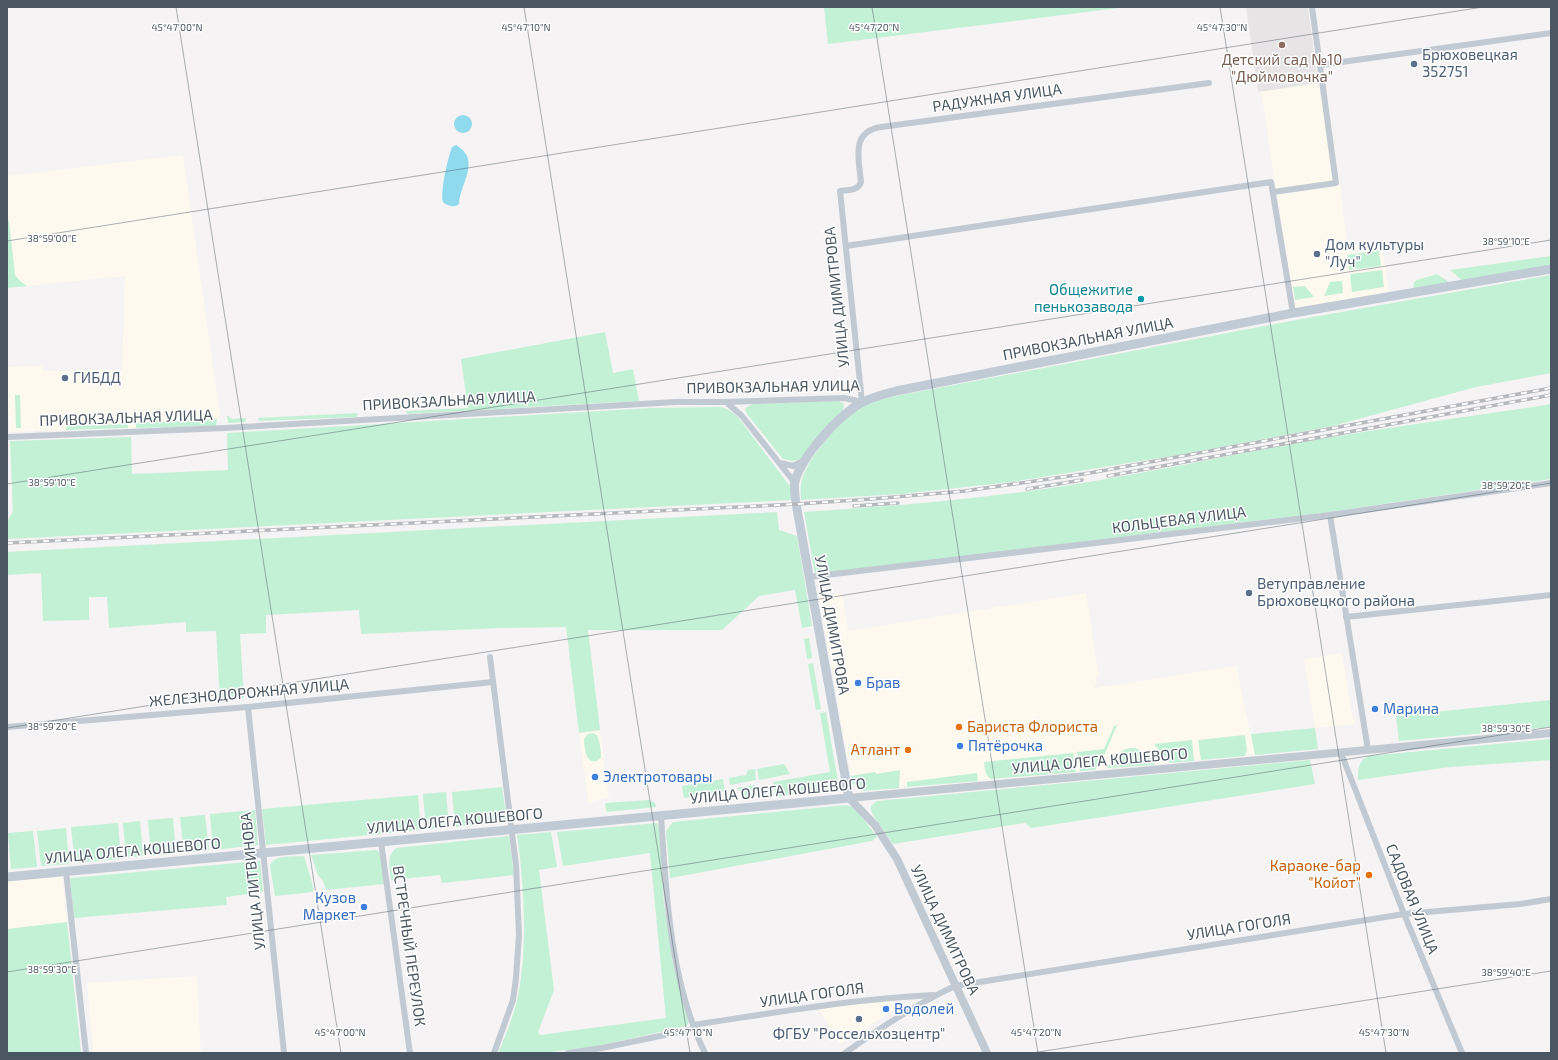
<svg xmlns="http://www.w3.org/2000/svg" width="1558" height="1060" viewBox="0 0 1558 1060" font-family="'Exo 2',sans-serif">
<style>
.commercial{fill:#fdf9ef}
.education{fill:#e6e4e5}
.green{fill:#c3f1d5}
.water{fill:#90daee}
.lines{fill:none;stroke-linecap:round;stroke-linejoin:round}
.minor{stroke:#c1cad2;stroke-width:6}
.tertiary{stroke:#c1cad2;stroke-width:8}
.secondary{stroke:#c1cbd6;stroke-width:9}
.rail-casing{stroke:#b5b8bd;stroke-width:3.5}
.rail{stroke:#fff;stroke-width:2;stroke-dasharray:6;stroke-linecap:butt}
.ticks{fill:none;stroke:#4a5661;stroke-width:1;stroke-opacity:0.45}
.education-dot{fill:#8d6e63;stroke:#fff;stroke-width:1.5}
.service-dot{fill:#5c6f8a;stroke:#fff;stroke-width:1.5}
.culture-dot{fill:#0f9aa8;stroke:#fff;stroke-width:1.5}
.shop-dot{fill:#3f7fe0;stroke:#fff;stroke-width:1.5}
.food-dot{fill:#e8710a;stroke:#fff;stroke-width:1.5}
.labels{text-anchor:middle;stroke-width:3;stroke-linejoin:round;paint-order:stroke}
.service-label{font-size:15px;fill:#4e5e75;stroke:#fff;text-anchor:start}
.education-label{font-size:15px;fill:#785e54;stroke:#fff}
.street-label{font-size:15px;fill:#4a5661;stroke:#fff}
.culture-label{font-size:15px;fill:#0d838f;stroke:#fff;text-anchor:end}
.shop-label{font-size:15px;fill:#366cbe;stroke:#fff;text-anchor:start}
.food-label{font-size:15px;fill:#c56008;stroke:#fff;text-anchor:end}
.ticks-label{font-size:10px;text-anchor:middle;fill:#4a5661;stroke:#fff;stroke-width:3;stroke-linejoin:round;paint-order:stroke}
</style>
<rect width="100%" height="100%" fill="#f5f3f3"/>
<!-- commercial -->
<g class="commercial">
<path d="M 1246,7 L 1308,7 L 1321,99 L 1328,98 L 1348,247 L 1370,244 L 1371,247 L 1382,245 L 1389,294 L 1295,310 L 1261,92 L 1258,92 Z"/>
<path d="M 183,155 L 220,415 L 217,419 L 137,423 L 136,428 L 9,432 L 7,367 L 42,366 L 43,371 L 122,370 L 125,276 L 27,286 L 20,281 L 15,275 L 7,204 L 7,176 Z"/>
<path d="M 842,593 L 848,631 L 1086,593 L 1099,677 L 1096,677 L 1097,685 L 1095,685 L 1095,688 L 1236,666 L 1255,755 L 862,791 L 852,783 L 819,596 Z"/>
<path d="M 1342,653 L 1354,724 L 1315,728 L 1304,659 Z"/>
<path d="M 600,730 L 609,798 L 588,802 L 579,733 Z"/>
<path d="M 62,875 L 67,922 L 7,929 L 7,881 Z"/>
<path d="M 197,976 L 201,1053 L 93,1053 L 87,983 Z"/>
<path d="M 891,999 L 897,1008 L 840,1044 L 818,1009 Z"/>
</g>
<!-- education -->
<path class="education" d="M 1246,7 L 1308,7 L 1318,83 L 1258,92 Z"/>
<!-- green -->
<g class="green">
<path d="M 824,7 L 1126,7 L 828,44 Z"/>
<path d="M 7,221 L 9,221 L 15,275 L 20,281 L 27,286 L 7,288 Z"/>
<path d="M 1379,250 L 1381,266 L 1349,270 L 1347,255 Z"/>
<path d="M 1551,256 L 1551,266 L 1463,281 L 1450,270 Z"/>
<path d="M 1382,270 L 1384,287 L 1352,292 L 1350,274 Z"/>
<path d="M 1437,274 L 1450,283 L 1413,290 L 1414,282 L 1417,280 Z"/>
<path d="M 1551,275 L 1551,373 L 1476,387 L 1333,426 L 1184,454 L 1012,482 L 900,494 L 801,500 C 801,495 800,489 801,484 C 804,463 838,422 856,411 C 867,403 878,400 891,397 L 1296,320 Z"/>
<path d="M 1342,281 L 1343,293 L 1324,296 L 1330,282 Z"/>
<path d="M 1305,286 L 1314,297 L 1295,300 L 1293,287 Z"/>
<path d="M 605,332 L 613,373 L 633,369 L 639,401 L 407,414 L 406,411 L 468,408 L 461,359 Z"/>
<path d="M 15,395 L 20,395 L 21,428 L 16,428 Z"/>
<path d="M 839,401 L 844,404 L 843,410 L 824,429 L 801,459 L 792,461 L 783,459 L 747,414 L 745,410 L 747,407 L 753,404 Z"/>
<path d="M 1551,404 L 1551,479 L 1330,512 L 815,574 L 804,512 C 897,506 991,498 1083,483 C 1164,470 1245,452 1326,438 C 1401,425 1476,416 1551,404 Z"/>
<path d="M 721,407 L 727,409 L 737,416 L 789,485 L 791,488 L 792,500 L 7,539 L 7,522 L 13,511 L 10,441 L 131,437 L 132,474 L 228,470 L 227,433 L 650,408 Z"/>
<path d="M 358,413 L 357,417 L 259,421 L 258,418 Z"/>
<path d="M 227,415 L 232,419 L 246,418 L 245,422 L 228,423 Z"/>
<path d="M 217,419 L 216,426 L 136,428 L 136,423 Z"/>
<path d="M 128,424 L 128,428 L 66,430 L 66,426 Z"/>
<path d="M 777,512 L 779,530 L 797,536 L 812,626 L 802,628 L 795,590 L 759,596 L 722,630 L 588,630 L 600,730 L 579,733 L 566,627 L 500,628 L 361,634 L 359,610 L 266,615 L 266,633 L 240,634 L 244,698 L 220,699 L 216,631 L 186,632 L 186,622 L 109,628 L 107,597 L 89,597 L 89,620 L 43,621 L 41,573 L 7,575 L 7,552 Z"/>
<path d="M 809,638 L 812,658 L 807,659 L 804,639 Z"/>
<path d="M 813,663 L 821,709 L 816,710 L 808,664 Z"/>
<path d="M 1551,700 L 1551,727 L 1399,741 L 1396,716 Z"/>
<path d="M 826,712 L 839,787 L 776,797 L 773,782 L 830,772 L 820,713 Z"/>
<path d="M 1117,725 L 1103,758 L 1095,770 L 1080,771 L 1077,752 L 1104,749 L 1114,726 Z"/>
<path d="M 1315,728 L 1318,749 L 1255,755 L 1251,734 Z"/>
<path d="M 593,733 L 597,735 C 600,742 601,750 601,758 C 587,770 584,748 584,739 L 588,734 Z"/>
<path d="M 1245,735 L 1247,750 L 1245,756 L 1201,760 L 1198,740 Z"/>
<path d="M 1551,739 L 1551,760 L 1450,767 L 1358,780 C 1358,770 1358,761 1368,756 Z"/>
<path d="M 1192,740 L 1194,761 L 1170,763 L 1154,744 Z"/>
<path d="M 1135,748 L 1154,757 L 1155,760 L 1154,765 L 1107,768 C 1114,757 1121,747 1135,748 Z"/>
<path d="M 1073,753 L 1076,772 L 991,779 C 985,775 985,769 984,762 Z"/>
<path d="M 1310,760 L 1315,784 L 1031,828 L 1025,823 L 893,844 L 873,815 L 871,810 L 871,806 L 877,801 Z"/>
<path d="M 784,764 L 790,774 L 759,780 L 757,769 Z"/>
<path d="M 755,769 L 756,780 L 730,785 L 729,778 L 746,775 L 748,770 Z"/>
<path d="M 900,770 L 899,788 L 862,791 L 852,783 L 851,776 L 875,772 L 876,774 Z"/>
<path d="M 977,773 L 978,781 L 907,787 L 907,782 Z"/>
<path d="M 723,779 L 725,791 L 684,798 L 682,786 Z"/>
<path d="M 754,785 L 756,795 L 746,797 L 737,788 Z"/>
<path d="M 502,787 L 507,822 L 455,827 L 452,792 Z"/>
<path d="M 446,792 L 449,827 L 426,829 L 423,794 Z"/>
<path d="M 418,795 L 421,830 L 266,845 L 262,809 Z"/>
<path d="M 649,800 L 655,803 L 656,807 L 607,812 L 605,804 L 606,803 Z"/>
<path d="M 846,805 L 855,808 L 877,837 L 872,841 L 670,878 L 666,831 L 673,822 Z"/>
<path d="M 255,810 L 258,845 L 213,850 L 210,814 Z"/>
<path d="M 205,815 L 209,850 L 184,853 L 180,817 Z"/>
<path d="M 173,818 L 176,853 L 151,856 L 148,820 Z"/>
<path d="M 140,821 L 143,856 L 126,858 L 123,823 Z"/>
<path d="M 118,823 L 121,859 L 75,863 L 71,827 Z"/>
<path d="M 657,823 L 659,827 L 664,904 L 673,964 L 689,1020 L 687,1026 L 588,1048 L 539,1053 L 498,1053 C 506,1035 514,1015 518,996 C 528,947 524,884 517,835 L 551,832 L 557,867 L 539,870 L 554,990 L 538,1032 L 540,1035 L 666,1018 L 650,853 L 563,866 L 557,832 Z"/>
<path d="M 66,828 L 69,864 L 41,866 L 37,831 Z"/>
<path d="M 33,831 L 37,867 L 11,869 L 8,833 Z"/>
<path d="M 509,836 L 514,875 L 442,883 L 440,875 L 391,880 C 390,869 386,856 396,848 Z"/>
<path d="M 376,850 L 380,853 L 384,884 L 326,890 L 323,881 L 318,875 L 311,855 Z"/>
<path d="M 304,856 L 313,886 L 313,892 L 275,896 L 270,866 C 273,854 294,857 304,856 Z"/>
<path d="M 260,861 L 263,892 L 226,897 L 227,905 L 74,918 L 70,880 L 71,878 Z"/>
<path d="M 67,922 L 81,1053 L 7,1053 L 7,929 Z"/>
</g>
<!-- water -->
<g class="water">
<circle cx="463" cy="124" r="9"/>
<path d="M 456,145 C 482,160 460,183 459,204 C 455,208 447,206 443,202 C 440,192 448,157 452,147 Z"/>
</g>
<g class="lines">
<!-- minor -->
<g class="minor">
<path d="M 1320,65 L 1551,33"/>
<path d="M 1273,192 L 1336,183 L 1312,7"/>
<path d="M 846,246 L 1271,182 L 1293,313"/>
<path d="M 726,402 L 742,416 L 795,483"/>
<path d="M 7,437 L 225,428 L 676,402 L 726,402 L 844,398 L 862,402 L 840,191 C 848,190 858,191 861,182 C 859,159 850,132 881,127 L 1209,83"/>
<path d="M 780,463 L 793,466 L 803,461"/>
<path d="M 1330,515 L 1368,750"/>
<path d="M 809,577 L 1330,515 L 1551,483"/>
<path d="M 1346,617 L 1551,595"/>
<path d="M 490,657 L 516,865 L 519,935 L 516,978 L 513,1000 L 494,1053"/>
<path d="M 248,707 L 284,1053"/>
<path d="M 7,727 L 248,707 L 493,682"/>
<path d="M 1341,753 L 1404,914 L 1462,1053"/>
<path d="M 661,816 C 666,894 670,982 705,1053"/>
<path d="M 381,842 L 410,1053"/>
<path d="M 66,871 L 86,1053"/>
<path d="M 693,1025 C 773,1013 852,999 933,995"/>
<path d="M 568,1053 L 602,1048 L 694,1029"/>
<path d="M 845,1053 C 880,1028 916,1004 955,986 L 1404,914 L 1520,904 L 1551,899"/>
</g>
<!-- tertiary -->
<g class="tertiary">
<path d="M 849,798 L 1551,733"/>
<path d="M 849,798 L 875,825 L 897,859 L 987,1053"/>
</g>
<!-- secondary -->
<path class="secondary" d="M 7,877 L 849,798 L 797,509 C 796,501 793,489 795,481 C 802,456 839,415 861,403 C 872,397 884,394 896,391 L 1293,313 L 1551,269"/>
<defs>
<g id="rail">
<path d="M 1108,476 L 1551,395"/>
<path d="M 1027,489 L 1082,480"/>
<path d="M 854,506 L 898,503"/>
<path d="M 7,543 L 797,504 L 871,499 L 965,491 L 1090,473 L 1551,388"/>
</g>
</defs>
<!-- rail casing -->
<use href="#rail" class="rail-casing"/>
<!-- rail -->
<use href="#rail" class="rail"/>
</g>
<!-- ticks -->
<path class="ticks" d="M 176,7 L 341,1053M 524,7 L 690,1053M 872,7 L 1038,1053M 1220,7 L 1386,1053M 7,241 L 1483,7M 7,484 L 1551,240M 7,728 L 1551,483M 7,972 L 1551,727M 1032,1053 L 1551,971"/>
<!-- markers -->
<circle class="education-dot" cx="1282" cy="45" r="4"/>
<g class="service-dot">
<circle cx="1414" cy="64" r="4"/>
<circle cx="1317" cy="254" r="4"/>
<circle cx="65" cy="378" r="4"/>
<circle cx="1249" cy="593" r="4"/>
<circle cx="859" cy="1019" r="4"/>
</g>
<circle class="culture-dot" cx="1141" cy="299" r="4"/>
<g class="shop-dot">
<circle cx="858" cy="683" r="4"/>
<circle cx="1375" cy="709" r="4"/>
<circle cx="960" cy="746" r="4"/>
<circle cx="595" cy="777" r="4"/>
<circle cx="364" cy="907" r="4"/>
<circle cx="886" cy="1009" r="4"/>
</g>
<g class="food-dot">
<circle cx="959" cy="727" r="4"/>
<circle cx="908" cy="750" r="4"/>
<circle cx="1369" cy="875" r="4"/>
</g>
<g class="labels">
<!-- service labels -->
<g class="service-label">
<text x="1422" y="60">Брюховецкая<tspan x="1422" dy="17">352751</tspan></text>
<text x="1325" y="250">Дом культуры<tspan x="1325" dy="17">"Луч"</tspan></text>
<text x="73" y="383">ГИБДД</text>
<text x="1257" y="589">Ветуправление<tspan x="1257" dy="17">Брюховецкого района</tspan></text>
<text x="859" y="1039" text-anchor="middle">ФГБУ "Россельхозцентр"</text>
</g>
<!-- education labels -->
<g class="education-label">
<text x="1282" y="65">Детский сад №10<tspan x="1282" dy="17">"Дюймовочка"</tspan></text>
</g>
<!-- street labels -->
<g class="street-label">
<text transform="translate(997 98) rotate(-8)" y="5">РАДУЖНАЯ УЛИЦА</text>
<text transform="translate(837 297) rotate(-96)" y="5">УЛИЦА ДИМИТРОВА</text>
<text transform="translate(1088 339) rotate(-11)" y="5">ПРИВОКЗАЛЬНАЯ УЛИЦА</text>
<text transform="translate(773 387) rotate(-1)" y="5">ПРИВОКЗАЛЬНАЯ УЛИЦА</text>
<text transform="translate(449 401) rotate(-3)" y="5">ПРИВОКЗАЛЬНАЯ УЛИЦА</text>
<text transform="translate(126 418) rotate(-2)" y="5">ПРИВОКЗАЛЬНАЯ УЛИЦА</text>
<text transform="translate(1179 520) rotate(-7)" y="5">КОЛЬЦЕВАЯ УЛИЦА</text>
<text transform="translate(832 625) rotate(80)" y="5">УЛИЦА ДИМИТРОВА</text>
<text transform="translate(249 693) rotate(-5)" y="5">ЖЕЛЕЗНОДОРОЖНАЯ УЛИЦА</text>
<text transform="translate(1100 761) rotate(-5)" y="5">УЛИЦА ОЛЕГА КОШЕВОГО</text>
<text transform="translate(778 791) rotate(-5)" y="5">УЛИЦА ОЛЕГА КОШЕВОГО</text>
<text transform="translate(455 821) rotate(-5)" y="5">УЛИЦА ОЛЕГА КОШЕВОГО</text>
<text transform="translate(133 851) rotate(-5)" y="5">УЛИЦА ОЛЕГА КОШЕВОГО</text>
<text transform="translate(253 881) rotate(-96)" y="5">УЛИЦА ЛИТВИНОВА</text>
<text transform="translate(1412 899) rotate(68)" y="5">САДОВАЯ УЛИЦА</text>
<text transform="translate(1239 927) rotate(-9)" y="5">УЛИЦА ГОГОЛЯ</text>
<text transform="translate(945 930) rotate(65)" y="5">УЛИЦА ДИМИТРОВА</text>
<text transform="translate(409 946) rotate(82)" y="5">ВСТРЕЧНЫЙ ПЕРЕУЛОК</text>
<text transform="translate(812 995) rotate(-8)" y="5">УЛИЦА ГОГОЛЯ</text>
</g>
<!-- culture labels -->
<g class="culture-label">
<text x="1133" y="295">Общежитие<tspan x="1133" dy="17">пенькозавода</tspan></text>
</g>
<!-- shop labels -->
<g class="shop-label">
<text x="866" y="688">Брав</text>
<text x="1383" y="714">Марина</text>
<text x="968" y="751">Пятёрочка</text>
<text x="603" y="782">Электротовары</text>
<text x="356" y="903" text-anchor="end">Кузов<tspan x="356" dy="17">Маркет</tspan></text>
<text x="894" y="1014">Водолей</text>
</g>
<!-- food labels -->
<g class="food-label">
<text x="967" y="732" text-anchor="start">Бариста Флориста</text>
<text x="900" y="755">Атлант</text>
<text x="1361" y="871">Караоке-бар<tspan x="1361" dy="17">"Койот"</tspan></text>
</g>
</g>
<g class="ticks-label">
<text x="177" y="31">45°47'00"N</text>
<text x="526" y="31">45°47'10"N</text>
<text x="874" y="31">45°47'20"N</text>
<text x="1222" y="31">45°47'30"N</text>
<text x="52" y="242">38°59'00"E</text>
<text x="1506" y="245">38°59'10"E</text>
<text x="52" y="486">38°59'10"E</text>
<text x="1506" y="489">38°59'20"E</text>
<text x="52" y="730">38°59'20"E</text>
<text x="1506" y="732">38°59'30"E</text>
<text x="52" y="973">38°59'30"E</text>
<text x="1506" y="976">38°59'40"E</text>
<text x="340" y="1036">45°47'00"N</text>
<text x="688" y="1036">45°47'10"N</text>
<text x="1036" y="1036">45°47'20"N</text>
<text x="1384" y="1036">45°47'30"N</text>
</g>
<!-- border -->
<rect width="1558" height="1060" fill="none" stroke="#4a5661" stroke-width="16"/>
</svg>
